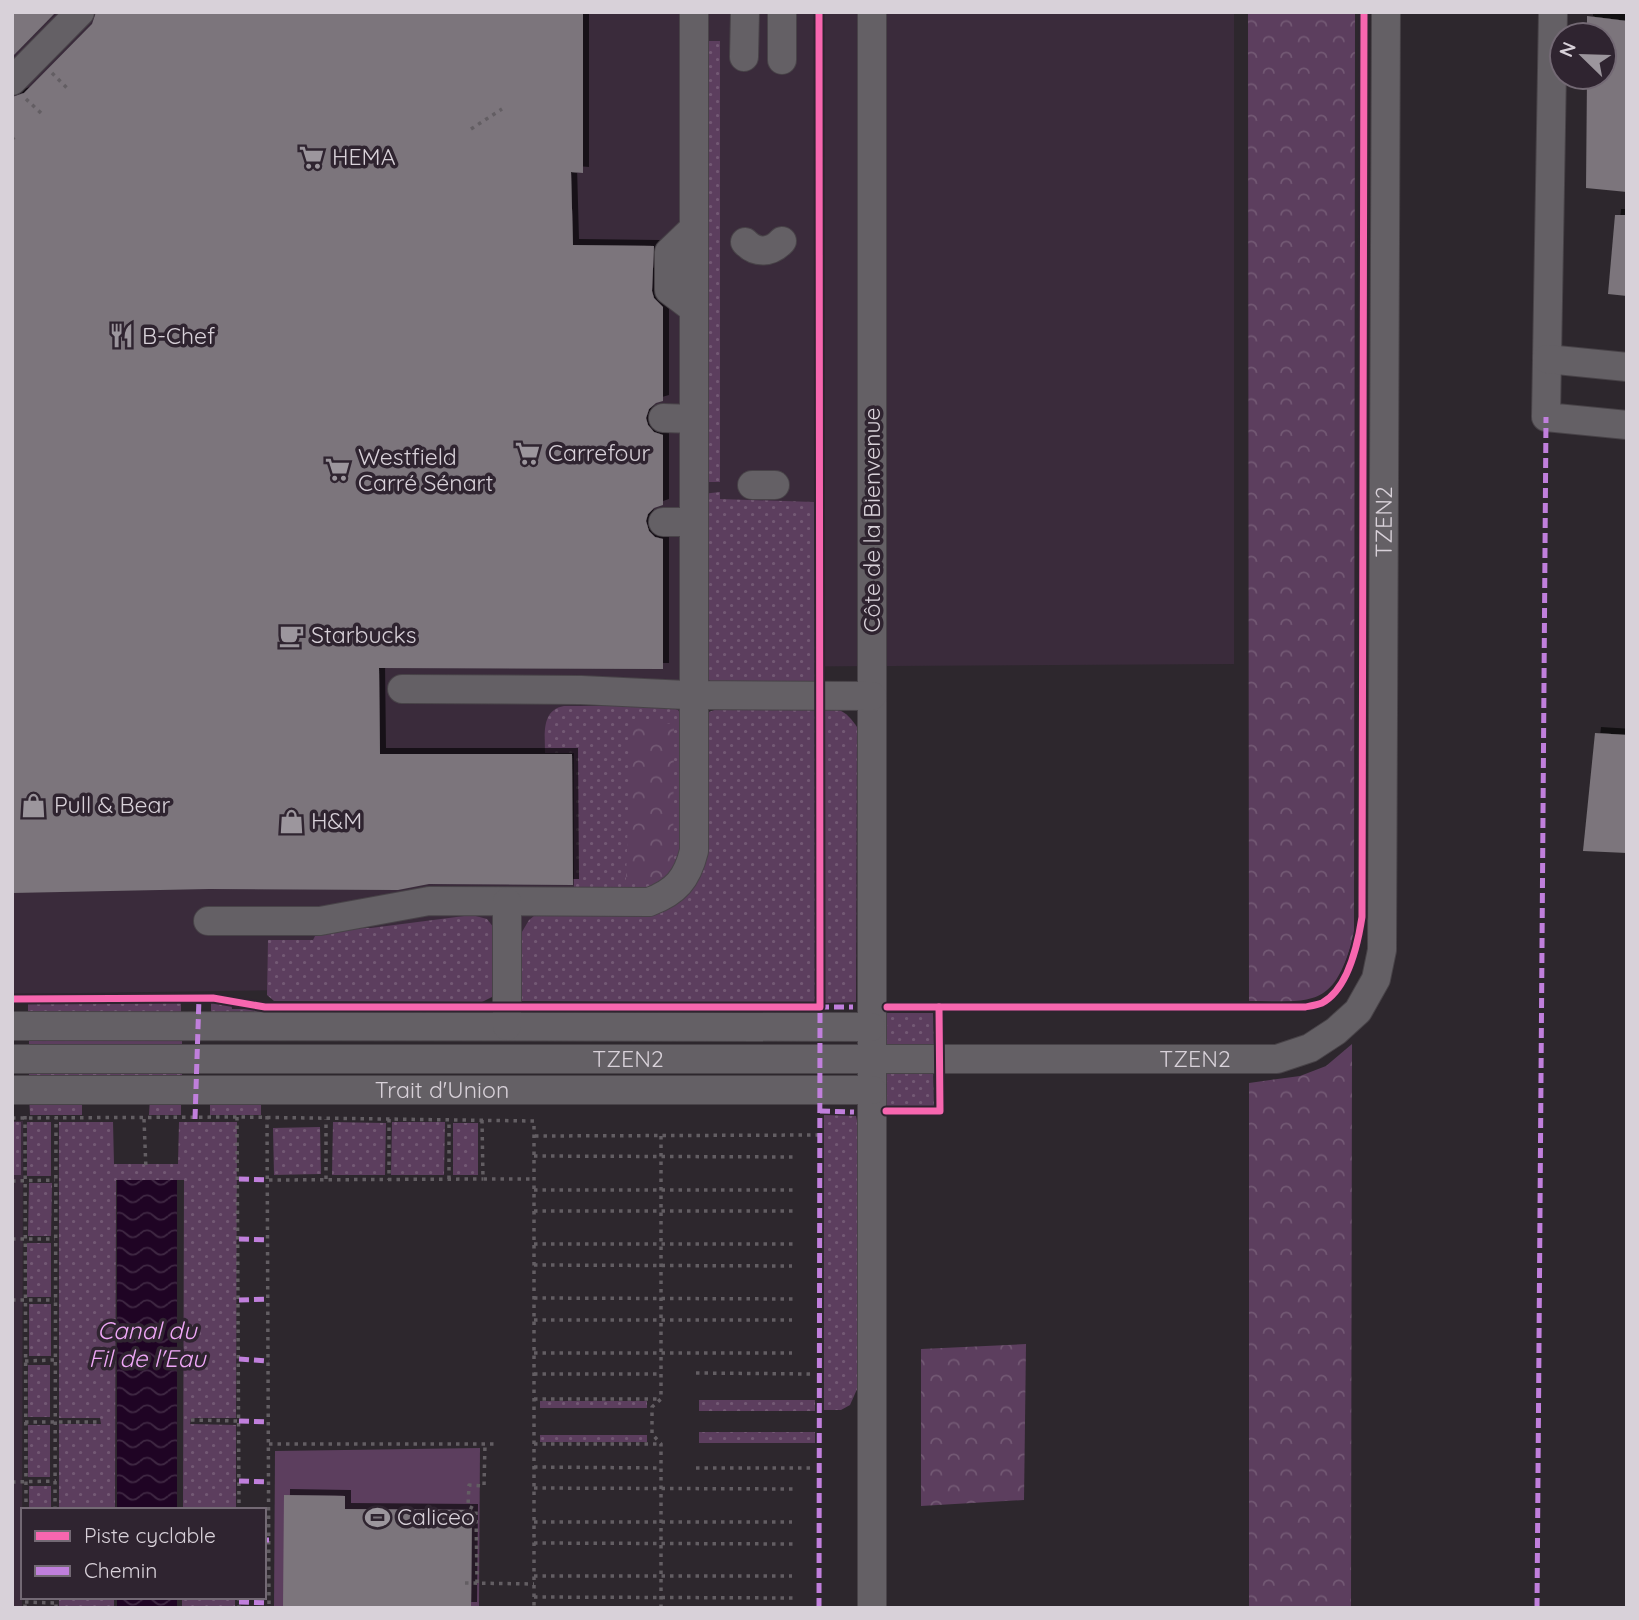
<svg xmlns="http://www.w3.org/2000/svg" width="1639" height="1620" viewBox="0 0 1639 1620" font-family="Quicksand,sans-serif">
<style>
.built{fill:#3a2b3b}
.grass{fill:url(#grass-dots)}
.forest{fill:url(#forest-crowns)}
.pitch{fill:#5c3e5e}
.water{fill:url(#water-waves)}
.building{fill:#7b757b;filter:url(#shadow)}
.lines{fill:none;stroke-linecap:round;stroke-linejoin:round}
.minor-casing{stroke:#484348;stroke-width:30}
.path{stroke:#635e63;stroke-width:3.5;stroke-dasharray:3.5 5;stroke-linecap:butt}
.minor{stroke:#646065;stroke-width:28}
.quiet{stroke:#c07fdc;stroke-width:5;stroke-dasharray:10 5;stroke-linecap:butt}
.cycleway-casing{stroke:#2f2430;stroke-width:11}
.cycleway{stroke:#f766af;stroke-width:7}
.labels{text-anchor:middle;stroke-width:7;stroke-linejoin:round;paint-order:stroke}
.poi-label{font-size:23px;fill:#d8d1d9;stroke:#2f2430;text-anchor:start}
.street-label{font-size:23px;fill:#d8d1d9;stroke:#2f2430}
.water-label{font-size:24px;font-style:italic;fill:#efa7f7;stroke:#2f2430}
</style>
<defs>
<pattern id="grass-dots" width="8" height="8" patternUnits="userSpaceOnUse" patternTransform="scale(1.75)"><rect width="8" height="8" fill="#5c3e5e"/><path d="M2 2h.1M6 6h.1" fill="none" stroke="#735974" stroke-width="1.8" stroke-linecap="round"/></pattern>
<pattern id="forest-crowns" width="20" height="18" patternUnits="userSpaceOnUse" patternTransform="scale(1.75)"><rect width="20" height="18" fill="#5c3e5e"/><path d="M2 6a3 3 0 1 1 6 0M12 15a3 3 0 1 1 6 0" fill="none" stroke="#735974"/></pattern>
<pattern id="water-waves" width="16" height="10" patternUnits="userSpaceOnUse" patternTransform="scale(1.75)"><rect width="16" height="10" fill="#1f0424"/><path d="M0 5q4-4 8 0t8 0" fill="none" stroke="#3f2843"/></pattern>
<filter id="shadow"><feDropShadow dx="6" dy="-6" stdDeviation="0" flood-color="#0009"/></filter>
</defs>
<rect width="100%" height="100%" fill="#2d272d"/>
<!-- built -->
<g class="built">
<path d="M 12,12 L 1234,12 L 1234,664 L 709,667 L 710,984 L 12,994 Z"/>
<path d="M 12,1121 L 23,1121 L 22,1608 L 12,1608 Z"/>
</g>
<!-- grass -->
<g class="grass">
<rect x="704" y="41" width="16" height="441"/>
<path d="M 720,492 L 720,499 L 814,502 L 816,686 L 714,683 L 707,679 L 702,494 Z"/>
<path d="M 564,706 L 668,706 L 678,710 L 682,716 L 685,854 L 663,888 L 574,895 L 574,753 L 545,753 C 545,734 541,710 564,706 Z"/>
<path d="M 815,707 L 816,1003 L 522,1001 L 517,991 L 519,937 L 529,920 L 539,912 L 674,901 L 703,721 L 709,712 L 717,709 Z"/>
<path d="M 822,707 C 840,708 847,712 857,727 L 856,1002 L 824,1003 Z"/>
<path d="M 472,915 L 487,919 L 494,928 L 496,995 L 482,1002 L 274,1001 L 267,995 L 268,940 L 313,940 L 319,928 L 371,928 Z"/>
<path d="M 181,1000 L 181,1021 L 28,1021 L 28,1001 Z"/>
<path d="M 211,1001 L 231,1001 L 232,1009 L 262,1009 L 262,1021 L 211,1021 Z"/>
<path d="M 887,1013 L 933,1013 L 934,1048 L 886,1047 Z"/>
<rect x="29" y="1033" width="153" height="15"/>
<path d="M 182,1069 L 182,1084 L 29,1084 L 29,1070 Z"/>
<path d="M 886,1069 L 933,1069 L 934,1107 L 886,1107 Z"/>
<path d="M 82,1095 L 82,1115 L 30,1115 L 29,1096 Z"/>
<path d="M 150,1097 L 181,1097 L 181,1115 L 149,1115 Z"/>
<rect x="210" y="1097" width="51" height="18"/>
<path d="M 824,1115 L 856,1116 L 858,1125 L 858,1387 L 850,1405 L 841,1410 L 824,1410 Z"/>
<rect x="12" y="1122" width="9" height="53"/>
<rect x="27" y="1122" width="24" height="54"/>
<path d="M 59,1122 L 113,1122 L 114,1164 L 178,1164 L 179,1122 L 237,1122 L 236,1418 L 191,1418 L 190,1424 L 236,1425 L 236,1510 L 183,1510 L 184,1180 L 116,1180 L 115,1510 L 59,1510 L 59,1424 L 101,1424 L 100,1418 L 59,1418 Z"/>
<path d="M 333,1122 L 386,1123 L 385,1175 L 332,1175 Z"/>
<path d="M 392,1122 L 445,1122 L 444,1175 L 391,1175 Z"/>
<rect x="453" y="1123" width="25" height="52"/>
<path d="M 320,1127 L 321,1174 L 274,1175 L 273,1128 Z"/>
<path d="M 29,1183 L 52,1183 L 51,1236 L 28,1236 Z"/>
<rect x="27" y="1243" width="24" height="54"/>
<rect x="29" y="1304" width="22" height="52"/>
<rect x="28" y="1365" width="22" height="52"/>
<rect x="699" y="1400" width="116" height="11"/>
<rect x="540" y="1401" width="107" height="7"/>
<rect x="28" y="1425" width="22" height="52"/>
<rect x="699" y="1432" width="116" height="11"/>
<rect x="540" y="1435" width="107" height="7"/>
<rect x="29" y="1486" width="22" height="24"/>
<rect x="59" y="1597" width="55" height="11"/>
<rect x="182" y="1597" width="53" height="11"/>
</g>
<!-- forest -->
<g class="forest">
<path d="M 1248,12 L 1355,12 L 1354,935 C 1334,1007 1316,1002 1249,1001 Z"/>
<path d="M 631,721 L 674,724 L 673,866 L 662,882 L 626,880 Z"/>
<path d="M 1352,1044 L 1351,1608 L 1249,1608 L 1249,1083 L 1300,1076 L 1326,1066 Z"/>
<path d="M 1026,1344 L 1024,1500 L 921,1506 L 921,1349 Z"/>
</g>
<!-- pitch -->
<path class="pitch" d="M 480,1448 L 479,1608 L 274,1608 L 275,1451 Z"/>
<!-- water -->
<g class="water">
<rect x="117" y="1180" width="60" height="330"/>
<rect x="117" y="1597" width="60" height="11"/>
</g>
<!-- building -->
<g class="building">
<path d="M 12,12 L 56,12 L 12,57 Z"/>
<path d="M 96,12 L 583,12 L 583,173 L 571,172 L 573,245 L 654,246 L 652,291 L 654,298 L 663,307 L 663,401 L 656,403 L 649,409 L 646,418 L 648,425 L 654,432 L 663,435 L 663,505 L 654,508 L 648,514 L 646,521 L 649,531 L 655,537 L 663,539 L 663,669 L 379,668 L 380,754 L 572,754 L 573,885 L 429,884 L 398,890 L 209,889 L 12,893 L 12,97 L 24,93 L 92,24 Z"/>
<path d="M 1587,16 L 1627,21 L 1627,192 L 1586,188 L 1587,77 L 1604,77 L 1604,35 L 1587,35 Z"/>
<path d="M 1615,215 L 1627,215 L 1627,296 L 1608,294 Z"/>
<path d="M 1595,733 L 1627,735 L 1627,853 L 1583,851 Z"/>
<path d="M 284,1495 L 345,1496 L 345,1509 L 472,1510 L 471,1608 L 283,1608 Z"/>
</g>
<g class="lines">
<defs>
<g id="minor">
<path d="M 872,12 L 872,1608"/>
<path d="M 1553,12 L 1546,417 L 1627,425"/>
<path d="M 744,57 L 745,12"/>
<path d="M 782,60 L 782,12"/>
<path d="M 12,81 L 80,12"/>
<path d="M 745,242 C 756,254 771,253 782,241"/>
<path d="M 694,309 L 669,290 L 669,252 L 694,228"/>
<path d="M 1547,359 L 1627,367"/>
<path d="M 663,418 L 694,419"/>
<path d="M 752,485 L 775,485"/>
<path d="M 663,522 L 693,522"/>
<path d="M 402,689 L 581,690 L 686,695 L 872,696"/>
<path d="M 208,921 L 320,921 L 429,901 L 649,902 C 676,892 687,879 694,851 L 694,12"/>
<path d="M 12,1026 L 871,1027"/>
<path d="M 507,1026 L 507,902"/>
<path id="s1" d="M 12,1059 L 1277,1059 L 1310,1048 L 1336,1031 L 1358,1011 L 1376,979 L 1382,950 L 1386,12"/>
<path id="s2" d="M 12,1090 L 872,1090"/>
</g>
</defs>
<!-- minor casing -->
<use href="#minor" class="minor-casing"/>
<!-- path -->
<g class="path">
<path d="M 52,73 L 68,89"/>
<path d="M 26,99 L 42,114"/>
<path d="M 471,129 L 502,109"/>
<path d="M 12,137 L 15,141"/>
<path d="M 25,1116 L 26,1510"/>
<path d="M 267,1116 L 269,1608"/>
<path d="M 237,1117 L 239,1510"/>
<path d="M 12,1118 L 237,1117 L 534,1121 L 534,1608"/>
<path d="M 144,1119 L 146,1170"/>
<path d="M 389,1119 L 389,1180"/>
<path d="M 482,1120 L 483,1179 L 534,1179"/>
<path d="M 535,1136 L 820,1135"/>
<path d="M 534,1156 L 793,1157"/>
<path d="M 326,1179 L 326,1119"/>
<path d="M 449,1179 L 449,1120"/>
<path d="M 269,1180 L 483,1179"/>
<path d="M 12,1181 L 55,1180"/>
<path d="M 534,1190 L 793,1190"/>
<path d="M 534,1211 L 793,1211"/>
<path d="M 12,1239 L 55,1239"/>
<path d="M 534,1244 L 793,1244"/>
<path d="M 534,1265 L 792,1266"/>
<path d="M 534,1298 L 793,1299"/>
<path d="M 12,1300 L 55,1300"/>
<path d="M 534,1320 L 792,1320"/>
<path d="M 534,1353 L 792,1353"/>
<path d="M 25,1361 L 54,1360"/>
<path d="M 696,1373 L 811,1374"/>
<path d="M 534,1374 L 661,1374"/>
<path d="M 534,1399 L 659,1399"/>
<path d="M 191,1420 L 239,1421"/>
<path d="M 25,1422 L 100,1422"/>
<path d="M 269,1444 L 496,1444"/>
<path d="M 534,1444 L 661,1444"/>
<path d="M 534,1467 L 661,1468"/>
<path d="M 696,1468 L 813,1468"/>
<path d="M 12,1482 L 56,1481"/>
<path d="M 534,1488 L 793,1489"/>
<path d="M 55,1510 L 56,1118"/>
<path d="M 534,1522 L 792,1522"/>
<path d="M 534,1543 L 793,1544"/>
<path d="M 534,1576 L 792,1576"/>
<path d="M 465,1583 L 534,1584"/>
<path d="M 477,1583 L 476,1510 L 468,1506 L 469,1485 L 484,1486 L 485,1444"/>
<path d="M 239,1597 L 239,1608"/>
<path d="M 534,1597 L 793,1598"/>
<path d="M 25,1602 L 56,1603"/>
<path d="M 25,1608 L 25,1597"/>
<path d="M 56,1608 L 56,1597"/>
<path d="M 661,1608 L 661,1444 L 652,1434 L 652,1407 L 661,1399 L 661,1136"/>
</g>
<!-- minor -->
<use href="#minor" class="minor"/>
<!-- quiet -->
<g class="quiet">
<path d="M 820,1111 L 854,1112"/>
<path d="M 195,1119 L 199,998"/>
<path d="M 239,1179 L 269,1180"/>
<path d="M 239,1239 L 269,1240"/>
<path d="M 239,1300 L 269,1299"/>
<path d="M 239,1359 L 269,1361"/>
<path d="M 239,1421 L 268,1422"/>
<path d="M 239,1481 L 269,1482"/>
<path d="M 264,1540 L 269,1540"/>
<path d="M 239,1602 L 269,1603"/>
<path d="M 819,1608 L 820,1007 L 853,1007"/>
<path d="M 1537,1608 L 1546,417"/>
</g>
<defs>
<g id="cycleway">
<path d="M 12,999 L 213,998 L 265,1007 L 820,1007 L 819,12"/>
<path d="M 887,1007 L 1305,1007 C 1310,1006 1317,1005 1322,1003 C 1348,989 1358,943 1362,917 L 1364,12"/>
<path d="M 886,1111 L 940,1111 L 939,1007"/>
</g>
</defs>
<!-- cycleway casing -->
<use href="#cycleway" class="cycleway-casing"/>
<!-- cycleway -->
<use href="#cycleway" class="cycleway"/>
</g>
<!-- icons -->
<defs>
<symbol id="supermarket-bare" viewBox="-9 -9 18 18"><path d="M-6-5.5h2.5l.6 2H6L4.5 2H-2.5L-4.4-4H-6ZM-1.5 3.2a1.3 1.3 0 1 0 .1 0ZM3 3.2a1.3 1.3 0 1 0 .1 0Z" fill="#9c969d" stroke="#2f2430" stroke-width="2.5" paint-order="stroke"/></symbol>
<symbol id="restaurant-bare" viewBox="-9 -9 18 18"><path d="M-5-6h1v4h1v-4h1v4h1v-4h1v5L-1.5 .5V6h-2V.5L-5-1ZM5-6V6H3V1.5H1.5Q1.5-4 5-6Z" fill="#9c969d" stroke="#2f2430" stroke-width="2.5" paint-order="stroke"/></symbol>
<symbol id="cafe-bare" viewBox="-9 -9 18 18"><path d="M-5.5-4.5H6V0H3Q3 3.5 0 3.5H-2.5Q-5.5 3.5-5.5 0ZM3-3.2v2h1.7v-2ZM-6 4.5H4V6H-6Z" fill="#9c969d" stroke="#2f2430" stroke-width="2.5" paint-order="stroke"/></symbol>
<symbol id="shop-bare" viewBox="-9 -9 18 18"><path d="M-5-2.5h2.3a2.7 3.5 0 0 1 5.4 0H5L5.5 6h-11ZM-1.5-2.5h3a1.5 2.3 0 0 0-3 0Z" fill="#9c969d" stroke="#2f2430" stroke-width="2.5" paint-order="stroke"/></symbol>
<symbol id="stadium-bare" viewBox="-9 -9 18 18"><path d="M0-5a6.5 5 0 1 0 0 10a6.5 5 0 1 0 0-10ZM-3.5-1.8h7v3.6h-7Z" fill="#9c969d" stroke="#2f2430" stroke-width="2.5" paint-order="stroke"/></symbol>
</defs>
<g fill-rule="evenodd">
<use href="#supermarket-bare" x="294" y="140" width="35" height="35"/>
<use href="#restaurant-bare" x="104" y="318" width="35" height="35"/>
<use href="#supermarket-bare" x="510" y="436" width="35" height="35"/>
<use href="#supermarket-bare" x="320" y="452" width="35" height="35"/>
<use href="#cafe-bare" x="274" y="618" width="35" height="35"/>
<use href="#shop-bare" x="16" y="788" width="35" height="35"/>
<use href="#shop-bare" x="274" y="804" width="35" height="35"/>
<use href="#stadium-bare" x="360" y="1500" width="35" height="35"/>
</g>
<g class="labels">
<!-- poi labels -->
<g class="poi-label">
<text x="332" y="165">HEMA</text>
<text x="142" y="344">B-Chef</text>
<text x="548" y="461">Carrefour</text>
<text x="358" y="465">Westfield<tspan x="358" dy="26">Carré Sénart</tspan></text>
<text x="311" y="643">Starbucks</text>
<text x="54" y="813">Pull &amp; Bear</text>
<text x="311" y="829">H&amp;M</text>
<text x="397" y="1525">Caliceo</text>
</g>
<!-- street labels -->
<g class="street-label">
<text transform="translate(872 520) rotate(-90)" y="8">Côte de la Bienvenue</text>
<text dy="8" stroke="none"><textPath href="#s1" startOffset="1855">TZEN2</textPath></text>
<text dy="8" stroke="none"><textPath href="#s1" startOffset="616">TZEN2</textPath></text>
<text dy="8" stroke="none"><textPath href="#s1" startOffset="1183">TZEN2</textPath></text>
<text dy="8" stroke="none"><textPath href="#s2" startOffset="430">Trait d'Union</textPath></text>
</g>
<!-- water labels -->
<g class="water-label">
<text x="147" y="1339">Canal du<tspan x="147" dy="28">Fil de l'Eau</tspan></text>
</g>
</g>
<!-- border -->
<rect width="1639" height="1620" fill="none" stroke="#d8d1d9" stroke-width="28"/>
<!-- legend -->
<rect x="21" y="1508" width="245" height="91" fill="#2f2430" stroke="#736974" stroke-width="2"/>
<rect x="35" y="1531" width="35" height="10" fill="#f766af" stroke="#736974" stroke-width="2"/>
<text x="84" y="1543" font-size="21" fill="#d8d1d9">Piste cyclable</text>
<rect x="35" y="1566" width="35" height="10" fill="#c07fdc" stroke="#736974" stroke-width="2"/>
<text x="84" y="1578" font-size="21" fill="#d8d1d9">Chemin</text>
<!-- north arrow -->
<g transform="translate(1583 56) rotate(293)"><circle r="33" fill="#2f2430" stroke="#736974" stroke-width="2"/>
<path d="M0-5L12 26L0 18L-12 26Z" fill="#9c969d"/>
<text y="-10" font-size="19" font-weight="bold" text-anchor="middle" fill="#d8d1d9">N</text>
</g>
</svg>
